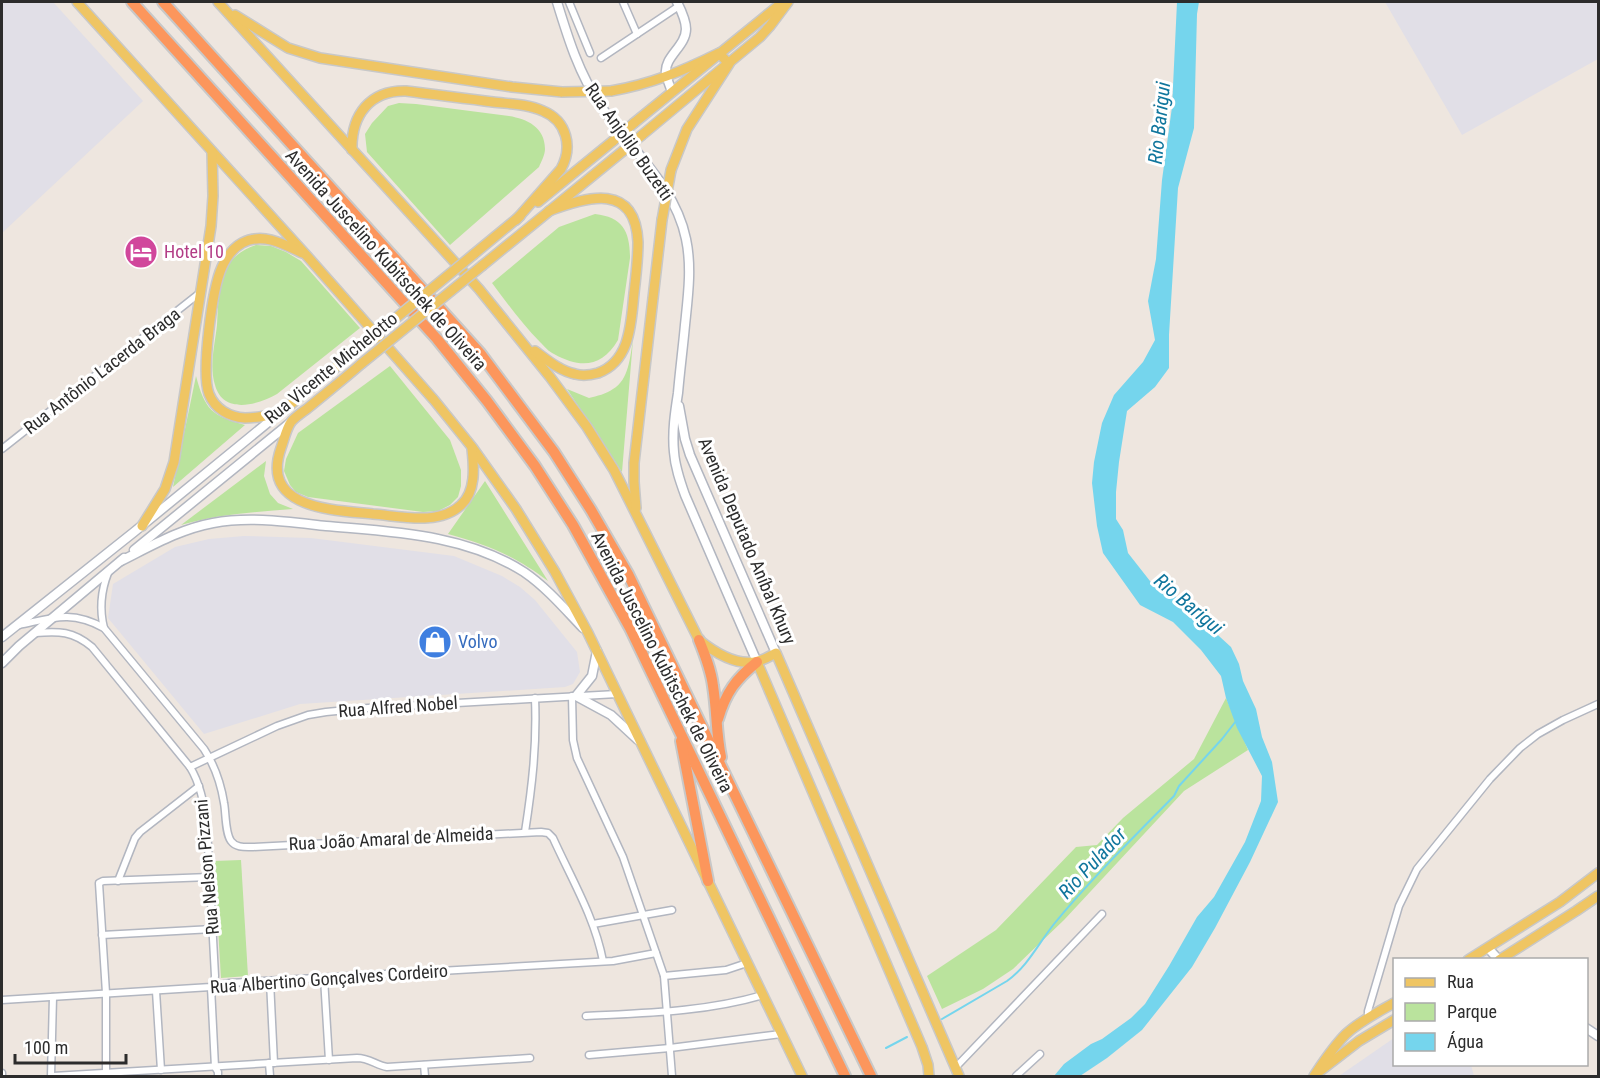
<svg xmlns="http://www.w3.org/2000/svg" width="1600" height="1078" viewBox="0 0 1600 1078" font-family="'Roboto Condensed',sans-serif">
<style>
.industrial{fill:#e1dfe7}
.green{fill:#bae39d}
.water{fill:#75d5ed}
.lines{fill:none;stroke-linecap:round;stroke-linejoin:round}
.stream{stroke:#75d5ed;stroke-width:2}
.street-casing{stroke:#b2b6c0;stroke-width:9}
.secondary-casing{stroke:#b2b6c0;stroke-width:11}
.primary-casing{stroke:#c8c8c8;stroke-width:12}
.highway-casing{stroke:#c8c8c8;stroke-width:14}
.street{stroke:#fff;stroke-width:6}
.secondary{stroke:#fff;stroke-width:8}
.primary{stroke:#efc563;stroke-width:9}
.highway{stroke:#fc965c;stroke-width:10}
.primary-bridge-casing{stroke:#c8c8c8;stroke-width:12;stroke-linecap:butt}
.primary-bridge{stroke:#efc563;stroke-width:9}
.labels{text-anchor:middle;stroke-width:6;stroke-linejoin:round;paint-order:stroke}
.street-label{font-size:18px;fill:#2c2c2c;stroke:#fff}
.hotel-label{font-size:18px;fill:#b23c85;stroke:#fff;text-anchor:start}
.shop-label{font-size:18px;fill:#366cbe;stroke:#fff;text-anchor:start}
.water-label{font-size:20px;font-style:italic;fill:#10769d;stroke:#fff}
</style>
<rect width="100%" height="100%" fill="#eee6df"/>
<!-- industrial -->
<g class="industrial">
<path d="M 2,2 L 53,2 L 143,101 L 2,233 Z"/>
<path d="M 1385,2 L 1598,2 L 1598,59 L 1462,135 Z"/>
<path d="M 244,536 L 311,538 L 454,556 L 502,576 L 520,587 L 535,600 L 577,652 L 580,672 L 573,684 L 565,687 L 300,704 L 204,734 L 108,618 L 113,584 L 175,547 L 209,539 Z"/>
<path d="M 1394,1038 L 1394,1064 L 1471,1065 L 1474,1076 L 1339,1076 Z"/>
</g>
<!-- green -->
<g class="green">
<path d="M 399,103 L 416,104 L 509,116 C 527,119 545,127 545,149 C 545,155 541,162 539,167 L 450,245 L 367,152 L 365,134 L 372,123 L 388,106 Z"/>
<path d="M 595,214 C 623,217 630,232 630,258 L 618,340 C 602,367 581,369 554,354 C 549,352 544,346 540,342 C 522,324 507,303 492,283 L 559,227 Z"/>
<path d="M 256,245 L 271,246 L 286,252 L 301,261 L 360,328 L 277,394 C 258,405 223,415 215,385 C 209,366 215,344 217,325 C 218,308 218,287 225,270 C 232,257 243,249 256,245 Z"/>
<path d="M 633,340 L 622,472 L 567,389 L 589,398 C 597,396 606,394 613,389 C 629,380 630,357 633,340 Z"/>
<path d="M 390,366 L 450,440 L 461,470 L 461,486 L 458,497 L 450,505 L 438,511 L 423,512 L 308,497 L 296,492 L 290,485 L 284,471 L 286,459 L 298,433 Z"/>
<path d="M 196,376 C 205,410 212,416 245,425 L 173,487 Z"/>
<path d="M 266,461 L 264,476 L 270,494 L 278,503 L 293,509 C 255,512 218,514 181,525 Z"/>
<path d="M 485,481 L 548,581 C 515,556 488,545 448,534 Z"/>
<path d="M 1226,698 L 1248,750 L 1184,791 L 1064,920 L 1013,969 L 983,989 L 942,1009 L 927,976 L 996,930 L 1076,847 L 1097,845 L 1123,818 L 1194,759 Z"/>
<path d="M 241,860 L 248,976 L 221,978 L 214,861 Z"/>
</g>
<!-- water -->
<path class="water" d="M 1177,2 L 1199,2 L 1197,14 L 1194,128 L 1178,188 L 1169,335 L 1169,368 L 1155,387 L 1127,411 L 1119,462 L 1116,492 L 1116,519 L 1123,530 L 1128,553 L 1150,581 L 1175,596 L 1231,647 L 1239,664 L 1243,681 L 1256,709 L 1262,737 L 1272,762 L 1278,802 L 1250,862 L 1215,928 L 1192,967 L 1142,1030 L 1107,1058 L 1080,1076 L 1054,1076 L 1064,1064 L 1091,1044 L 1102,1039 L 1131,1018 L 1145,1004 L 1169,966 L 1197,917 L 1214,897 L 1245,842 L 1261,801 L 1262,776 L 1237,728 L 1226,698 L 1221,676 L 1201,650 L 1173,622 L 1140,605 L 1103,553 L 1097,526 L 1092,483 L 1094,462 L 1102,423 L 1114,395 L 1143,362 L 1155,340 L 1148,301 L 1156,259 L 1162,180 L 1172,107 Z"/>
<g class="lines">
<!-- stream -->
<g class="stream">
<path d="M 942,1019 L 1007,981 C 1028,966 1038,944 1054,924 C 1091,879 1133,838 1174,796 L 1179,786 L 1222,739 L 1236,721"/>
<path d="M 886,1048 L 907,1037"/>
</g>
<defs>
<g id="street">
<path d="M 569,2 L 590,53"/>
<path d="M 623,2 L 637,34"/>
<path d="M 601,58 L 679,6"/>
<path d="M 2,449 L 201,292"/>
<path d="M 19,625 C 53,618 71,610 104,628 L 204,749 C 215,766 221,784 224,803 C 226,813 225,833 231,841 C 236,848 245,847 253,847 L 541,832 L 548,833 L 553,838 C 571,878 595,918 603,961"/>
<path d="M 104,628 C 99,608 101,591 108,573"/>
<path d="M 35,633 C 59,631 73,631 92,647 L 190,767 C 201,785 205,807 207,827 L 215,976 L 214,982 L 211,987 L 215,1067 L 218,1072 L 218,1076"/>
<path d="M 572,696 L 573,740 L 577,758 L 623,857 L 664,976 L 672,1076"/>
<path d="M 190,767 L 277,726 L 308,715 L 326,712 L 368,708 L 617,694"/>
<path d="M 525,832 C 532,787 537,745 535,698"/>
<path d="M 118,881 L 135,838 L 140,832 L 199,786"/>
<path d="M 593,924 L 672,910"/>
<path d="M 102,935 L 213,929"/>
<path d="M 664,976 L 726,970 L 747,963"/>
<path d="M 324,978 L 329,1060"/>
<path d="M 270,981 L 274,1063"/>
<path d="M 156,991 L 161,1070"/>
<path d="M 2,1000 L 211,987 L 230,983 L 613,961 L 656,953"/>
<path d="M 586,1016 C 645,1013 705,1012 763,995"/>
<path d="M 1368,1018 L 1368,1011 L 1399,906 L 1417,869 L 1490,779 L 1520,748 L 1538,734 L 1563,720 L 1598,704"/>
<path d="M 589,1055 L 670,1048 L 781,1034"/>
<path d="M 269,1063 L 270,1076"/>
<path d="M 424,1065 L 425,1076"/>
<path d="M 955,1068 L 1102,914"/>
<path d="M 2,1073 L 2,1076"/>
<path d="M 106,1073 L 106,993 L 99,883 L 103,881 L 210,877"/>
<path d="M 51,1076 L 53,997"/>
<path d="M 53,1076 L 357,1058 C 369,1058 376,1065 387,1067 L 530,1058"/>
<path d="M 1016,1076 L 1040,1054"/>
</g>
<g id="secondary">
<path d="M 557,2 C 568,38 579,74 601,106 C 630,149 675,185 686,239 C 692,267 688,296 685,325 C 683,347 680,370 678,393 C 675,412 672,432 674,452 C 675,467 680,481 685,495 L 757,662"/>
<path d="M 672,92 C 670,86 667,80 666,73 C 664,57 686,46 686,29 C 686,20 681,10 677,2"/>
<path d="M 679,406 L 685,439 L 690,455 L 776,653"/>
<path d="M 134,550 L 291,422"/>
<path d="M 121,561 C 151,546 180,529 213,523 C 250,516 289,522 326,526 C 393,532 465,534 524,572 C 546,587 564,608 583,628"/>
<path d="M 2,637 L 134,532 L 282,411"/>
<path d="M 597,651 L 592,676 L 576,696 L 611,715 L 638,740"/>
<path d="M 2,663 L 19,646 L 124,558"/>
<path d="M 1488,948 L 1499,960"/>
<path d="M 1586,1028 L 1598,1036"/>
</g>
<g id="primary">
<path d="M 77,2 L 307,256 L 434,400 L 472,447 L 516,509 L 555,572 L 588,633 L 802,1076"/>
<path d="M 218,2 L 479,289 L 550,377 L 587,427 L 614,470 L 699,640 C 714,652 737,667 758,661 C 764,660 770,656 776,653 L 959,1076"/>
<path d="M 235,15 L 288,48 L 320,58 L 512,87 L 562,92"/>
<path d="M 611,91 C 651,84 683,71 719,53 L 729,64 L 687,129 L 671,170"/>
<path d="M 634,123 L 783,2"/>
<path d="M 642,135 L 760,37 L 770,26 L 788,2"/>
<path d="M 352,150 C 351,115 370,90 406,91 C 435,95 464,98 493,102 C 510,104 528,104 543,111 C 567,121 573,147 561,169 L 516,220"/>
<path d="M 538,202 L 613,141"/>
<path d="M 302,253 C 284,244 263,232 242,243 C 233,248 226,258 222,267 C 212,289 201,373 209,394 C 215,409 229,417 245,418 C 257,418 274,415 285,409 C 292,404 299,397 306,391 C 321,379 337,366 352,354"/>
<path d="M 474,254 L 520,216"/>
<path d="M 483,265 L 623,151"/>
<path d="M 535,351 C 547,360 560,371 575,374 C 582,376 591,375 598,373 C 631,361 631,322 634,293 C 636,276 638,259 638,242 C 635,183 589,196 549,211"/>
<path d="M 361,364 C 344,379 326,393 308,408 C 303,412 295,417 291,422 C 286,429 284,440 281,448 C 260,509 333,510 373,514 C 400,516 439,526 461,505 C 476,492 474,467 472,449"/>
<path d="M 636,508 L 634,482 L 634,463 L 662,220"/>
<path d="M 142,526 L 165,489 L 174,462 L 211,226 L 213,196 L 212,152"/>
<path d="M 757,662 L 922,1047 L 928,1065 L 929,1076"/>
<path d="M 1468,960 L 1560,902 L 1598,873"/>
<path d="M 1499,960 L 1576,911 L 1598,896"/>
<path d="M 1320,1071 L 1359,1041 L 1394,1020"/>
<path d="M 1314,1076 C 1324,1061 1333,1047 1346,1034 C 1360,1021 1378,1012 1394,1003"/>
</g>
<g id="highway">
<path d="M 132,2 L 437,339 L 487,401 L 535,466 L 573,525 L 630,628 L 845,1076"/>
<path d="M 163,2 L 480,353 L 554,452 L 591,510 L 628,574 L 871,1076"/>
<path d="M 699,640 C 705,655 711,670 713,686 C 717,710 716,734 721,757"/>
<path d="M 718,719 C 726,692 736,679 757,662"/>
<path d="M 681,741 L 708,881"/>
</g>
</defs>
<!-- street casing -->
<use href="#street" class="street-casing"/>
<!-- secondary casing -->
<use href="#secondary" class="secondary-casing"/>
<!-- primary casing -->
<use href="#primary" class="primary-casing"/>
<!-- highway casing -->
<use href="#highway" class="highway-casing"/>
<!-- street -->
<use href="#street" class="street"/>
<!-- secondary -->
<use href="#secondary" class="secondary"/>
<!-- primary -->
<use href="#primary" class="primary"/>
<!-- highway -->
<use href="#highway" class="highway"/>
<defs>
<g id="primary-bridge">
<path d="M 562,92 L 611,91"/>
<path d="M 613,141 L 634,123"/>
<path d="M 623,151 L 642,135"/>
<path d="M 662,220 L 671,170"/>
<path d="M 352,354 L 474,254"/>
<path d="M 361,364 L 483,265"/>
</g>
</defs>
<!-- primary-bridge casing -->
<use href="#primary-bridge" class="primary-bridge-casing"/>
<!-- primary-bridge -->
<use href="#primary-bridge" class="primary-bridge"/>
</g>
<!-- icons -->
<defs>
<symbol id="hotel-disc" viewBox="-11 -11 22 22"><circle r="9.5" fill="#d1479c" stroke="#fff"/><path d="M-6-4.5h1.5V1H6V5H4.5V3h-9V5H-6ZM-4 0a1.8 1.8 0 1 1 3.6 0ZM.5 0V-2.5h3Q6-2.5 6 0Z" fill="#fff"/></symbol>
<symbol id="shop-disc" viewBox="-11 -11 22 22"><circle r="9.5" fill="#3f7fe0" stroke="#fff"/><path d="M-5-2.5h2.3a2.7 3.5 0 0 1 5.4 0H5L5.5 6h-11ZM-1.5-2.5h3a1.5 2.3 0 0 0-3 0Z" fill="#fff"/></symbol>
</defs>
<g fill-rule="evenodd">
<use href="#hotel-disc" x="122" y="233" width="38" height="38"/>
<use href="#shop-disc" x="416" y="623" width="38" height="38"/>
</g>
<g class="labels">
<!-- street labels -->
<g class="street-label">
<text transform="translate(629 142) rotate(55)" y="6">Rua Anjolilo Buzetti</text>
<text transform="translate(386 260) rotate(48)" y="6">Avenida Juscelino Kubitschek de Oliveira</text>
<text transform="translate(331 368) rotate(-39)" y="6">Rua Vicente Michelotto</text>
<text transform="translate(102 371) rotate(-38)" y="6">Rua Antônio Lacerda Braga</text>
<text transform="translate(747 541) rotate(67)" y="6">Avenida Deputado Aníbal Khury</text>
<text transform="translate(662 662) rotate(63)" y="6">Avenida Juscelino Kubitschek de Oliveira</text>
<text transform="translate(398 707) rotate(-4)" y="6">Rua Alfred Nobel</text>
<text transform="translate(391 839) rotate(-3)" y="6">Rua João Amaral de Almeida</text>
<text transform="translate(207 867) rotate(-95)" y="6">Rua Nelson Pizzani</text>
<text transform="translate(329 979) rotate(-4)" y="6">Rua Albertino Gonçalves Cordeiro</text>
</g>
<!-- hotel labels -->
<g class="hotel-label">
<text x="164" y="258">Hotel 10</text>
</g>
<!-- shop labels -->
<g class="shop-label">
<text x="458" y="648">Volvo</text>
</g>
<!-- water labels -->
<g class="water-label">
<text transform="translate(1159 123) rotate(-84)" y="7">Rio Barigui</text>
<text transform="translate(1189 604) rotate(40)" y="7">Rio Barigui</text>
<text transform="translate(1092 863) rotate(-47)" y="7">Rio Pulador</text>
</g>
</g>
<!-- border -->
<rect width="1600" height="1078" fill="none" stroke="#2c2c2c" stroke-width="6"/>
<!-- legend -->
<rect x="1393" y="958" width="195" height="108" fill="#ffffff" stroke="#ababab" stroke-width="1.5"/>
<rect x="1405" y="978" width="30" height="9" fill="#efc563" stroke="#ababab" stroke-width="1.5"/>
<text x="1447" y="988" font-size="18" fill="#2c2c2c">Rua</text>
<rect x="1405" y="1003" width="30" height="18" fill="#bae39d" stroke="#ababab" stroke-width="1.5"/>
<text x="1447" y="1018" font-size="18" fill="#2c2c2c">Parque</text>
<rect x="1405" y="1033" width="30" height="18" fill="#75d5ed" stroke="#ababab" stroke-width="1.5"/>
<text x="1447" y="1048" font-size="18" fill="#2c2c2c">Água</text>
<!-- scale -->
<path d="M15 1054v9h111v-9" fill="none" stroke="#2c2c2c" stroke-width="3"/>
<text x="24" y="1054" font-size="18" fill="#2c2c2c" stroke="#ffffff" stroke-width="4.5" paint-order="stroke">100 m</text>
</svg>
